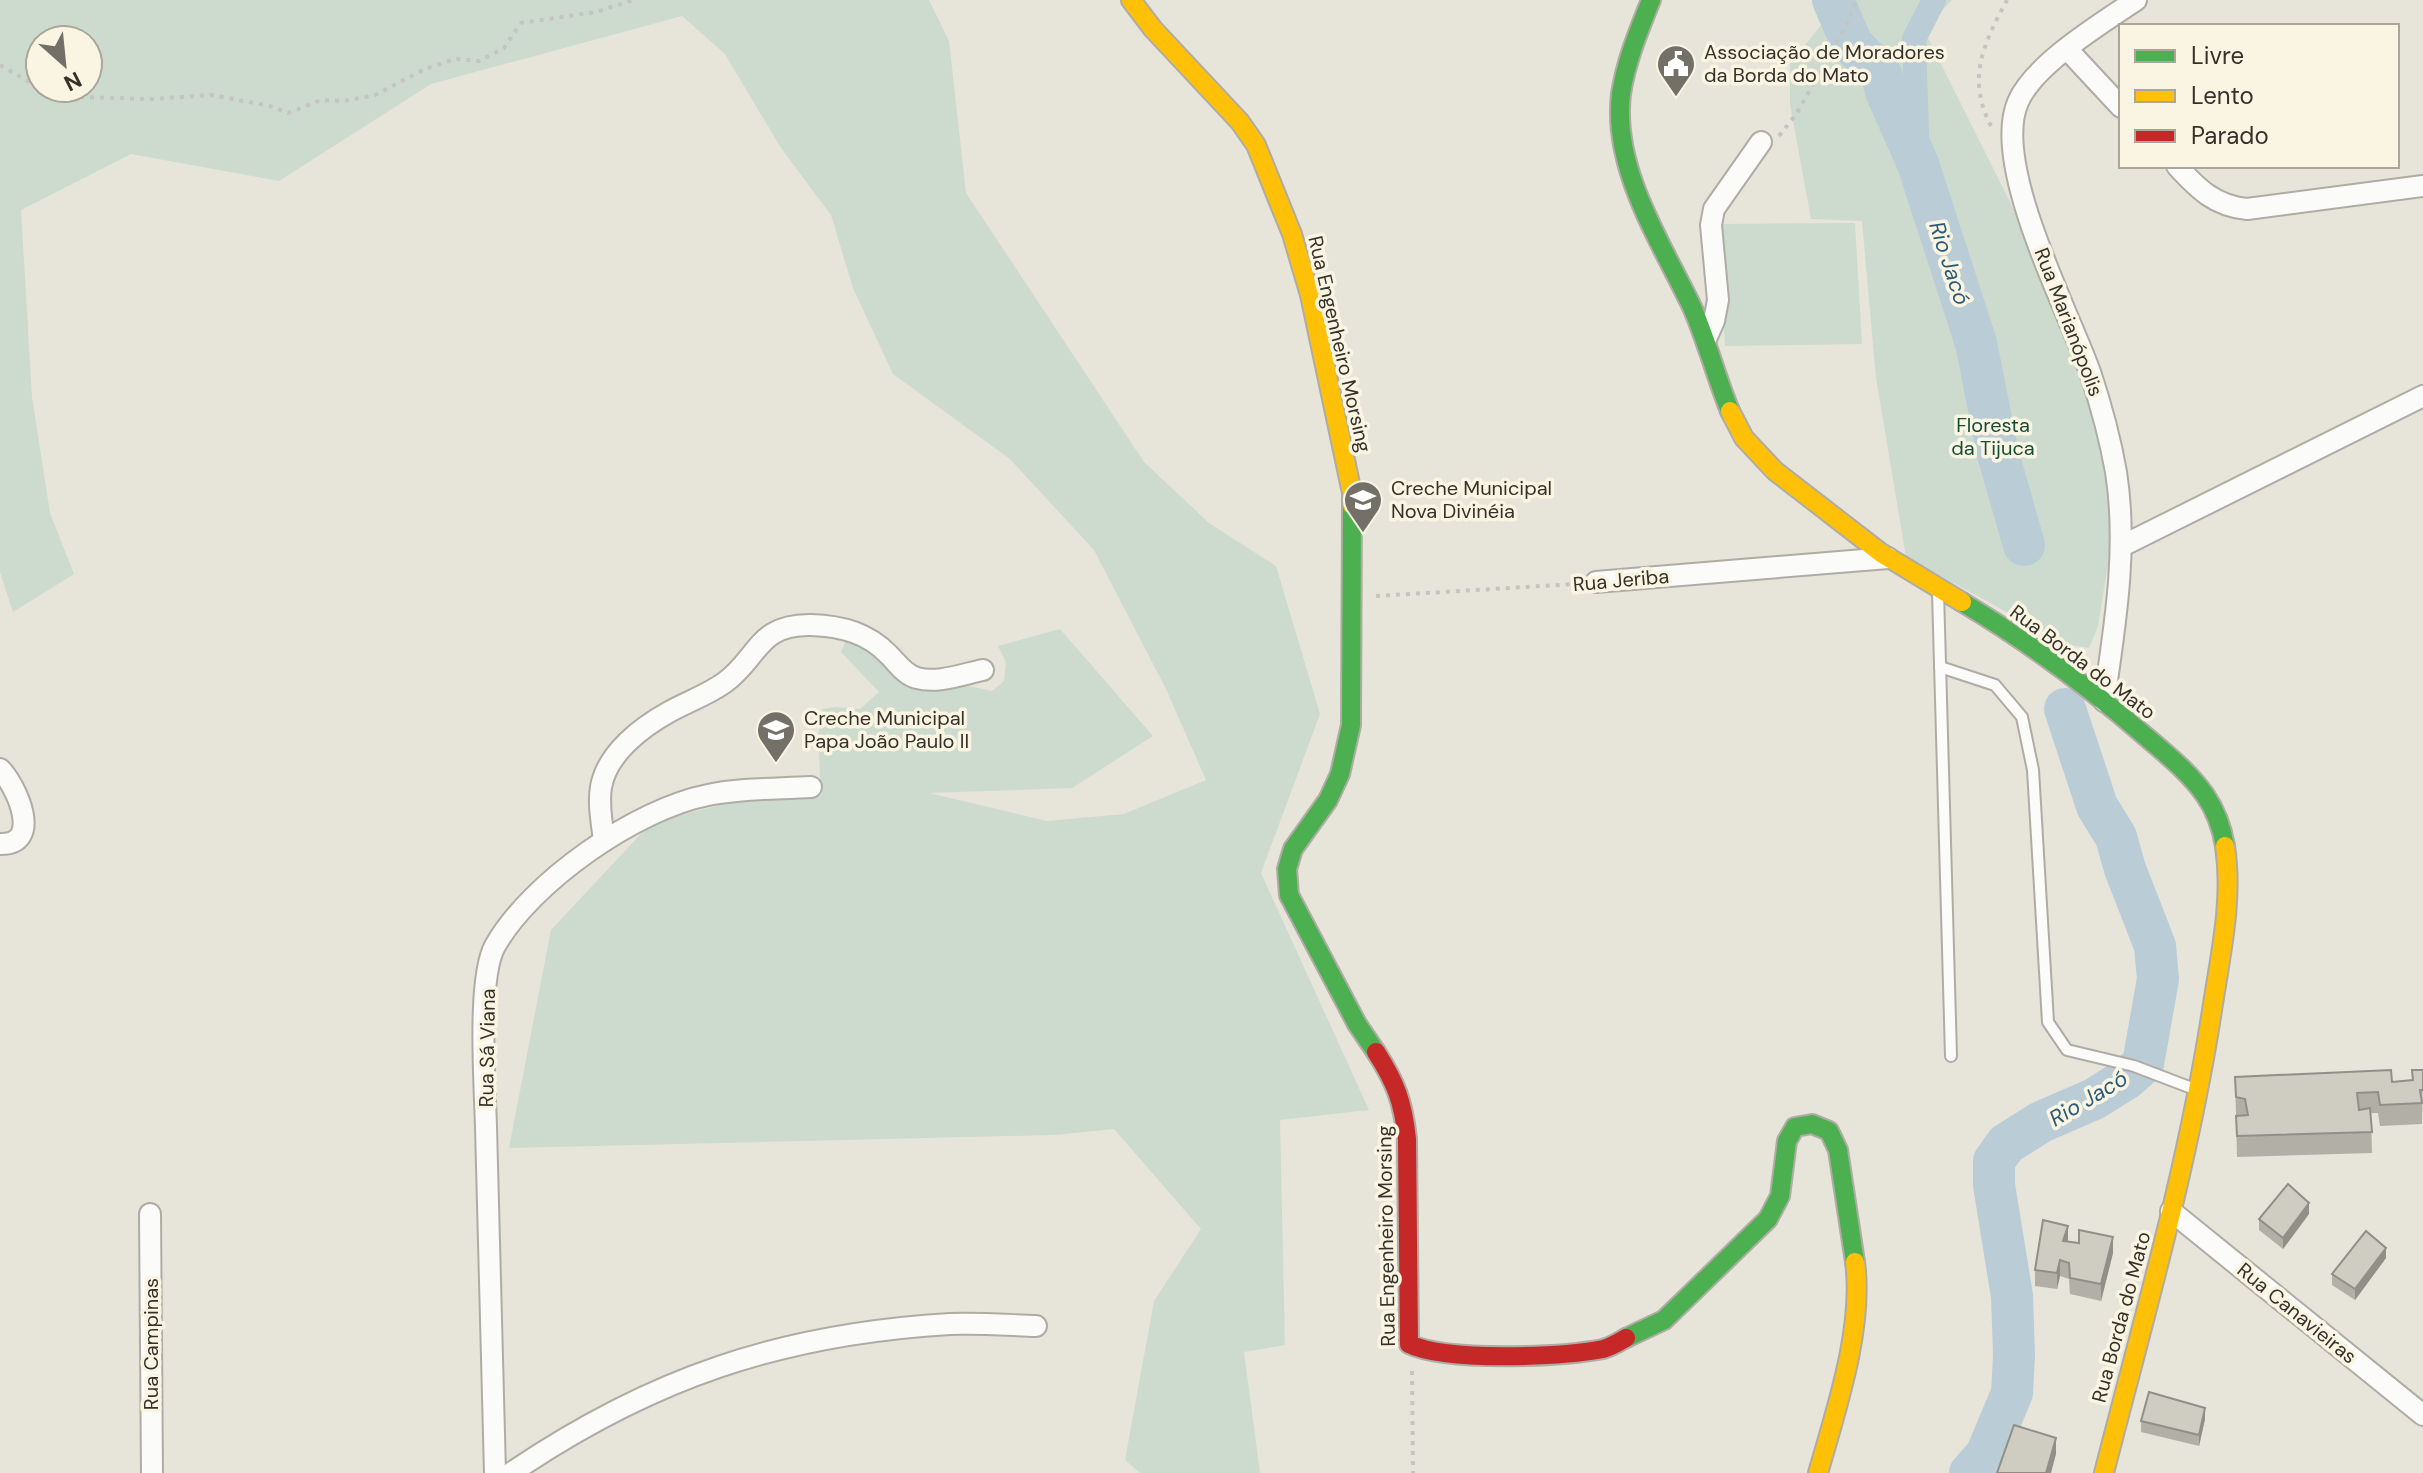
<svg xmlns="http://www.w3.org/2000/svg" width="2423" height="1473" viewBox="0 0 2423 1473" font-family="'DM Sans',sans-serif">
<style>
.green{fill:#ccdbcd;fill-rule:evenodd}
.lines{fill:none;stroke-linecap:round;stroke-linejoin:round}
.canal{stroke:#bacdd7;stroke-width:24}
.river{stroke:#bacdd7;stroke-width:42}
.lane-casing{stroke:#afaca5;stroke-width:14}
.street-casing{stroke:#afaca5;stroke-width:24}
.fast-casing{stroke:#afaca5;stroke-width:22}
.slow-casing{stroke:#afaca5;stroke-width:22}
.jam-casing{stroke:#afaca5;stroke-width:22}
.path{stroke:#c4c4c1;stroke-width:4;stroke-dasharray:4 6;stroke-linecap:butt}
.lane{stroke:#fbfbf9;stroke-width:10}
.street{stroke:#fbfbf9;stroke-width:20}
.fast{stroke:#4caf50;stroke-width:18}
.slow{stroke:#ffc107;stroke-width:18}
.jam{stroke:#c62828;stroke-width:18}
.wall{fill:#b2afa7}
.shaded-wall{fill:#918f88}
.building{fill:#cfccc2;stroke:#918f88;stroke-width:2}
.labels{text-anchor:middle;stroke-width:7;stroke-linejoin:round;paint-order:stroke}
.poi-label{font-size:20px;fill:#34322b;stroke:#faf4e2;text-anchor:start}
.street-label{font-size:20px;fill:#34322b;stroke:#faf4e2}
.park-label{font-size:20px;fill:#154e36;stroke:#faf4e2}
.water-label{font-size:22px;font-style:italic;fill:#2a5c79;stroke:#faf4e2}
</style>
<rect width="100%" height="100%" fill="#e7e4da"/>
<!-- green -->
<g class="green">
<path d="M 0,0 L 929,0 L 949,41 L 966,193 L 1144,462 L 1209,523 L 1276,566 L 1320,714 L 1261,873 L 1369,1110 L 1280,1120 L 1285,1345 L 1244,1352 L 1260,1473 L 1140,1473 L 1125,1460 L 1154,1301 L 1201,1229 L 1114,1129 L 1054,1135 L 509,1148 L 551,930 L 651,823 L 735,801 L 821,796 L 818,738 L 822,709 L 835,707 L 860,709 L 879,692 L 841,652 L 847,638 L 885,659 L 895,678 L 907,687 L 928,690 L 951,682 L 992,691 L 1004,681 L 1006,662 L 998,646 L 1060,629 L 1153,736 L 1072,788 L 929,793 L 1047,821 L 1124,814 L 1206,780 L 1166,689 L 1094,550 L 1010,459 L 893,374 L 853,288 L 831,215 L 781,148 L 725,54 L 682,16 L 431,84 L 279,181 L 131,154 L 21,210 L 32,397 L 50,513 L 74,574 L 13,612 L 0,572 ZM 40,40 L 88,40 L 88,88 L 40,88 Z"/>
<path d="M 1841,0 L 1952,0 L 1924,30 L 2053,288 L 2096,409 L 2114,526 L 2098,626 L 2089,648 L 2065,644 L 1906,557 L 1876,378 L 1862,221 L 1811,219 L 1790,104 L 1790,64 Z"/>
<path d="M 1855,223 L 1862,344 L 1725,346 L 1719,224 Z"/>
</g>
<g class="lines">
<!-- canal -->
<path class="canal" d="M 1918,164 L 1914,39 L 1934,0"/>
<!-- river -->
<g class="river">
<path d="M 1833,0 L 1852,44 L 1881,74 L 1887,94 L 1918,164 L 1976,343 L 1998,454 L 2024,545"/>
<path d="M 1970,1473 L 1986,1455 L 2012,1393 L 2014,1355 L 2012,1296 L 1994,1185 L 1994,1161 L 2006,1144 L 2041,1122 L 2094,1099 L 2126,1079 L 2143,1064 L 2158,979 L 2155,946 L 2125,869 L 2116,837 L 2097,806 L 2065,709"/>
</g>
<defs>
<g id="lane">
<path d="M 1938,592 L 1951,1056"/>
<path d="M 1940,667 L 1995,685 L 2022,717 L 2033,770 L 2048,1022 L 2067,1050 L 2134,1066 L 2197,1090"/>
</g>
<g id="street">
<path d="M 2067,49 L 2121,107"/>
<path d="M 2177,166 C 2198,189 2215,206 2247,209 L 2423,186"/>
<path d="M 1706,339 L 1714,321 L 1718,300 L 1711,225 L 1714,209 L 1761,142"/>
<path d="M 2122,546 L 2423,396"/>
<path d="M 1596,582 L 1888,558"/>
<path d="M 2104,701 C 2115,625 2128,548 2116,472 C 2110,438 2101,405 2090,372 C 2067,308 1991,164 2018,102 C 2034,64 2102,23 2136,0"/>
<path d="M 0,769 C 16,785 44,845 0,844"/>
<path d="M 604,841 C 602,823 598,805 601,787 C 607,753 642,727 669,712 C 687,702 707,695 724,683 C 759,658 757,624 811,625 C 842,626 868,633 889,655 C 897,663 905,675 917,678 C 937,684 963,674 983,670"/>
<path d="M 2171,1211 L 2423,1415"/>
<path d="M 150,1214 L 152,1473"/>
<path d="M 495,1473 C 492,1358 489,1242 486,1127 C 485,1087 477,978 495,946 C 531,882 636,809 708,795 C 741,788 777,789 811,787"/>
<path d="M 511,1473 C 651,1378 781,1334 950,1324 C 978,1323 1007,1325 1036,1326"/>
</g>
<g id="fast">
<path d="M 1651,0 C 1639,30 1626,61 1621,94 C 1612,169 1661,242 1692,307 C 1707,341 1716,377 1730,411"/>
<path d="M 1352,505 L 1351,725 L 1340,774 L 1328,800 L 1293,849 L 1287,869 L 1289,895 L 1357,1024 L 1376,1052"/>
<path d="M 1962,602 C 2027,641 2087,685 2144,735 C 2166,754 2189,772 2205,795 C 2216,811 2222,828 2225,846"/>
<path d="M 1626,1338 L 1664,1320 L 1768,1219 L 1780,1196 L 1787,1141 L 1795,1127 L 1812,1124 L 1829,1131 L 1838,1150 L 1855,1262"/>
</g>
<g id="slow">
<path d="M 1131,0 L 1153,29 L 1240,122 L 1256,145 L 1292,234 L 1310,295 L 1352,493 L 1352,505"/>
<path d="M 1730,411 L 1744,438 L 1775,471 L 1881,553 L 1962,602"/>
<path d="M 1818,1473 C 1836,1410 1864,1328 1855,1262"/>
<path d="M 2104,1473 C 2144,1317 2189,1163 2213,1004 C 2221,952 2233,899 2225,846"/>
</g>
<path id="jam" d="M 1376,1052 C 1396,1083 1403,1102 1407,1139 L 1409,1344 C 1447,1362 1560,1357 1603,1349 C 1611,1347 1619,1342 1626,1338"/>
</defs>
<!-- lane casing -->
<use href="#lane" class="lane-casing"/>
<!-- street casing -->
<use href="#street" class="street-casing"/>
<!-- fast casing -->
<use href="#fast" class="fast-casing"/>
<!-- slow casing -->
<use href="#slow" class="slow-casing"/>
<!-- jam casing -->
<use href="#jam" class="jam-casing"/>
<!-- path -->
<g class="path">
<path d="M 0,65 L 40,88"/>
<path d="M 41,88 L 79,97 L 153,99 L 212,95 L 270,106 L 288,113 L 321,100 L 344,101 L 375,95 L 425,69 L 455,59 L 479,61 L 504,48 L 521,23 L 596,12 L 633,0"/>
<path d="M 1991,126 C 1966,78 1984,43 2007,0"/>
<path d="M 1779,136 L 1797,113 L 1848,22 L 1856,0"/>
<path d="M 1376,596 L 1575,584"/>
<path d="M 1412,1371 L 1413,1473"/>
</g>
<!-- lane -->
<use href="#lane" class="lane"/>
<!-- street -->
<use href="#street" class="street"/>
<!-- fast -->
<use href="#fast" class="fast"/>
<!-- slow -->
<use href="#slow" class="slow"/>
<!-- jam -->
<use href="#jam" class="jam"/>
</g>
<!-- wall -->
<g class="wall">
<path d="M 2412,1070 L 2423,1070 L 2422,1124 L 2380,1126 L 2378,1113 L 2371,1113 L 2372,1153 L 2237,1157 L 2235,1077 L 2392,1082 L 2412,1080 Z"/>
<path d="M 2309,1214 L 2283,1249 L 2259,1230 L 2259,1219 Z"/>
<path d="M 2068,1242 L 2113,1253 L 2101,1301 L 2070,1294 L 2069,1279 L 2060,1276 L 2057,1289 L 2035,1286 L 2035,1270 Z"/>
<path d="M 2386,1258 L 2355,1300 L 2332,1285 L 2332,1274 Z"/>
<path d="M 2205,1419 L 2199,1446 L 2141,1432 L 2141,1421 Z"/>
</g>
<!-- shaded-wall -->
<g class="shaded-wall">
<path d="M 2309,1203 L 2309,1214 L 2283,1249 L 2283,1238 Z"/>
<path d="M 2068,1226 L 2068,1242 L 2063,1241 Z"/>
<path d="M 2113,1237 L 2113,1253 L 2101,1301 L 2101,1284 Z"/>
<path d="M 2386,1248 L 2386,1258 L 2355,1300 L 2355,1289 Z"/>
<path d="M 2060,1260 L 2060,1276 L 2057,1289 L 2057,1273 Z"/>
<path d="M 2205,1408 L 2205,1419 L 2199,1446 L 2199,1435 Z"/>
<path d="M 2056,1438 L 2056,1454 L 2051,1473 L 2046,1473 Z"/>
</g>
<!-- building -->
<g class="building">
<path d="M 2391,1070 L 2392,1082 L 2413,1080 L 2412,1070 L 2423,1070 L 2423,1090 L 2420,1090 L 2422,1103 L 2380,1105 L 2378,1092 L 2357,1093 L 2359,1110 L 2370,1108 L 2372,1132 L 2237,1136 L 2236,1116 L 2248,1115 L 2245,1099 L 2236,1097 L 2235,1077 Z"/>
<path d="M 2288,1184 L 2309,1203 L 2283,1238 L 2259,1219 Z"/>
<path d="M 2043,1220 L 2068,1226 L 2063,1241 L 2079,1243 L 2079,1230 L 2113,1237 L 2101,1284 L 2070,1278 L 2069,1263 L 2060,1260 L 2057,1273 L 2035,1270 Z"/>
<path d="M 2366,1231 L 2386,1248 L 2355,1289 L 2332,1274 Z"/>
<path d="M 2149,1392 L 2205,1408 L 2199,1435 L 2141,1421 Z"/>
<path d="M 2014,1425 L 2056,1438 L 2046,1473 L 1997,1473 Z"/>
</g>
<!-- icons -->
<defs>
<symbol id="civic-pin" viewBox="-11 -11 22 30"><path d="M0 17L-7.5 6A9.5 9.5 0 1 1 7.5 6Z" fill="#737068" stroke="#faf4e2"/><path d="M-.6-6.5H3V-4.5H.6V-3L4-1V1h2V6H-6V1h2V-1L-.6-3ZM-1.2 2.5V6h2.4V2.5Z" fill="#fff"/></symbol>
<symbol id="school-pin" viewBox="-11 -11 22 30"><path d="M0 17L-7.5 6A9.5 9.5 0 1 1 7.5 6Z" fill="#737068" stroke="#faf4e2"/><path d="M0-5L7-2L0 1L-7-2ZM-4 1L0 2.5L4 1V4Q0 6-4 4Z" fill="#fff"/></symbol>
</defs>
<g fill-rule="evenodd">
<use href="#civic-pin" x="1654" y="42" width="44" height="60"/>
<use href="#school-pin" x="1341" y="478" width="44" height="60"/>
<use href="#school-pin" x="754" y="708" width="44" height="60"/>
</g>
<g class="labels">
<!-- poi labels -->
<g class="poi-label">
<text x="1704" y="59">Associação de Moradores<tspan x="1704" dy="23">da Borda do Mato</tspan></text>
<text x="1391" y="495">Creche Municipal<tspan x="1391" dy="23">Nova Divinéia</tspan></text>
<text x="804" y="725">Creche Municipal<tspan x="804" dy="23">Papa João Paulo II</tspan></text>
</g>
<!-- street labels -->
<g class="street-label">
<text transform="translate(2069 322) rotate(69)" y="7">Rua Marianópolis</text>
<text transform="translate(1340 344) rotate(77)" y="7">Rua Engenheiro Morsing</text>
<text transform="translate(1621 580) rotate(-5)" y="7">Rua Jeriba</text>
<text transform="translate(2083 662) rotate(37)" y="7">Rua Borda do Mato</text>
<text transform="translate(487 1048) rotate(-89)" y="7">Rua Sá Viana</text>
<text transform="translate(1386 1236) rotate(-91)" y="7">Rua Engenheiro Morsing</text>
<text transform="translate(2297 1313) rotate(39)" y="7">Rua Canavieiras</text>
<text transform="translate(2121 1317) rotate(-75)" y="7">Rua Borda do Mato</text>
<text transform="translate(151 1344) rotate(-90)" y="7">Rua Campinas</text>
</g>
<!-- park labels -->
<g class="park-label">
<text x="1993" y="432">Floresta<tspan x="1993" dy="23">da Tijuca</tspan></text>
</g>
<!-- water labels -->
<g class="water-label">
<text transform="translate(1950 263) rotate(72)" y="8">Rio Jacó</text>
<text transform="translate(2088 1098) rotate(-31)" y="8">Rio Jacó</text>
</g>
</g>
<!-- legend -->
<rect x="2119" y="24" width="280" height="144" fill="#faf4e2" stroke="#aba699" stroke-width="2"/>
<rect x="2135" y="50" width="40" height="12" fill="#4caf50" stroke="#aba699" stroke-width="2"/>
<text x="2191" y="64" font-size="24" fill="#34322b">Livre</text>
<rect x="2135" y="90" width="40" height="12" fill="#ffc107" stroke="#aba699" stroke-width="2"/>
<text x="2191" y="104" font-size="24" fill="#34322b">Lento</text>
<rect x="2135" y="130" width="40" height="12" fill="#c62828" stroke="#aba699" stroke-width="2"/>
<text x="2191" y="144" font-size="24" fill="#34322b">Parado</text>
<!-- north arrow -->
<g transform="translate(64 64) rotate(153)"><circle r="38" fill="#faf4e2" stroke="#aba699" stroke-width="2"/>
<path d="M0-6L14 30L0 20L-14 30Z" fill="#737068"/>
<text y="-12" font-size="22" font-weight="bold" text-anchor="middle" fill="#34322b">N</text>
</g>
</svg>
